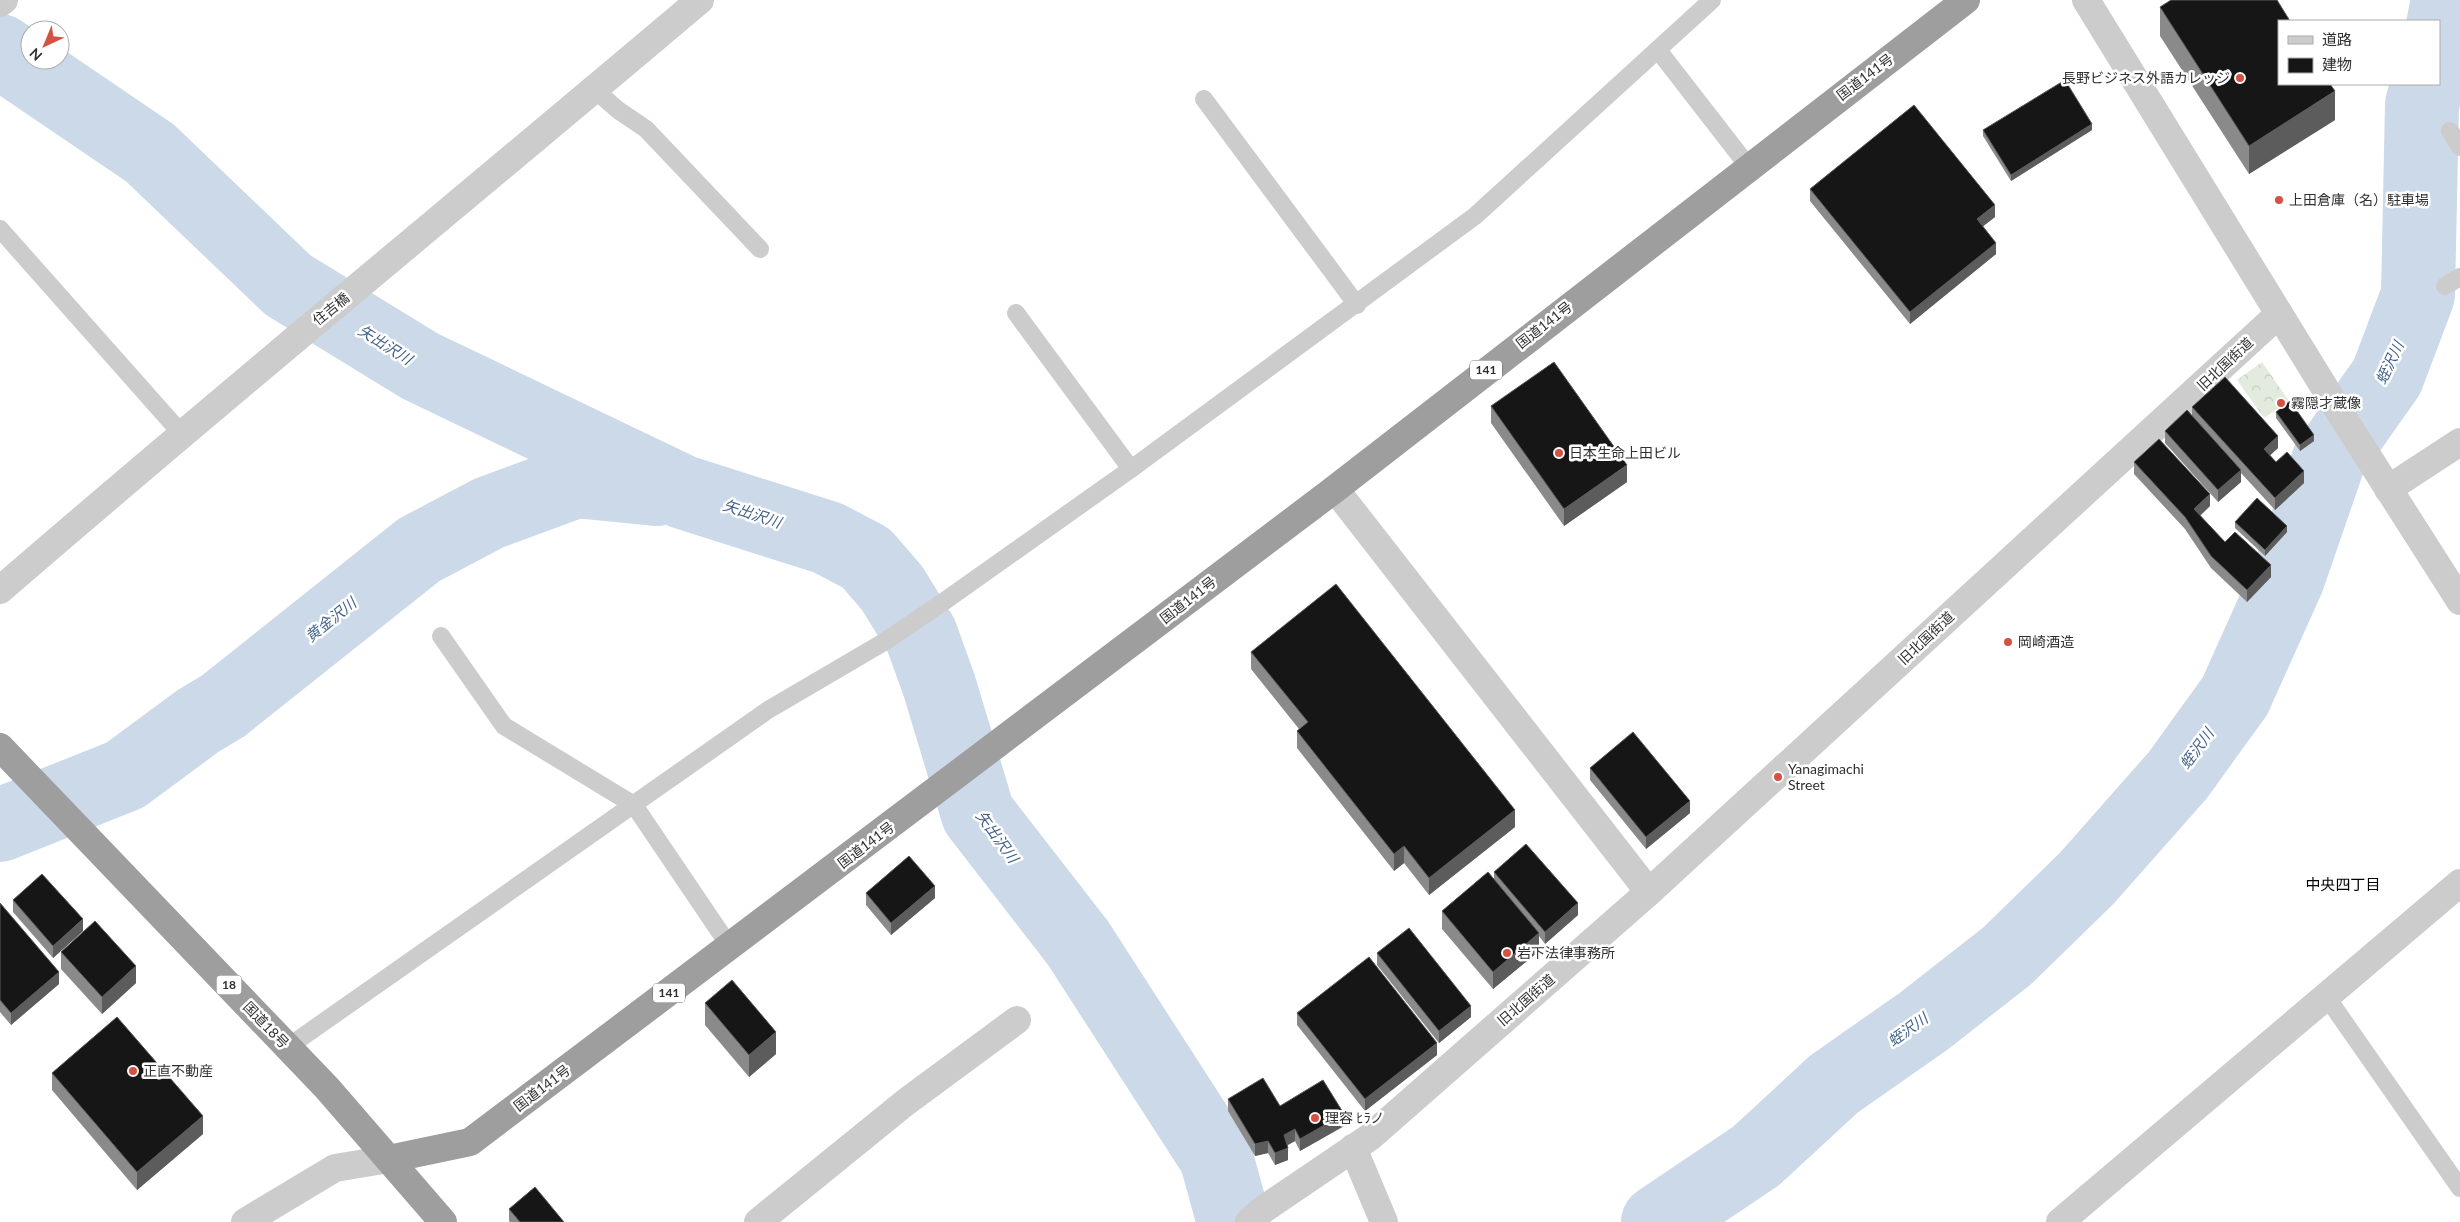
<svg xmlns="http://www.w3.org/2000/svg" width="2460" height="1222" viewBox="0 0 2460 1222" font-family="Lato,'Noto Sans JP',sans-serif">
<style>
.park{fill:url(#park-crowns)}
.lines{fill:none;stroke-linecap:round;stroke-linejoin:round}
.river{stroke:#ccd9e9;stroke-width:74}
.service{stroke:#ccc;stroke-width:18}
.minor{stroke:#ccc;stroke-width:28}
.tertiary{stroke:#ccc;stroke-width:28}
.trunk{stroke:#9e9e9e;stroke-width:28}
.wall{fill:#8a8a8a}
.shaded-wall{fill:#5c5c5c}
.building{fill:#161616;stroke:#5c5c5c}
.poi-dot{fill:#d55142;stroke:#fff;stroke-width:2}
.labels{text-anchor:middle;stroke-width:5;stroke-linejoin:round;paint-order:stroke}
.shield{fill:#fff;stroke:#6d6d6d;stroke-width:1}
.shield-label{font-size:12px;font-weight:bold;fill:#2f2f2f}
.street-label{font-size:14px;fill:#2f2f2f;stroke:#fff}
.poi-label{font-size:14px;fill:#2f2f2f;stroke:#fff;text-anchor:start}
.water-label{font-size:15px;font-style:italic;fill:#44638a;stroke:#fff}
.neighbourhood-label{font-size:15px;fill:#000;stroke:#fff}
</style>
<defs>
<pattern id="park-crowns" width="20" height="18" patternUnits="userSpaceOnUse" patternTransform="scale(1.25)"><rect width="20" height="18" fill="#e3ebde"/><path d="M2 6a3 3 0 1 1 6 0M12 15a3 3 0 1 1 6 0" fill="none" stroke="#c3cabf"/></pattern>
</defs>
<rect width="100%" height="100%" fill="#fff"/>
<!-- park -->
<path class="park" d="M 2262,362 L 2289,401 L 2264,418 L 2237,380 Z"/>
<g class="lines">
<!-- river -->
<g class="river">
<path d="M 2439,46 L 2448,0"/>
<path d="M 0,51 L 150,153 L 288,285 L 420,366 L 683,492 L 828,538 L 866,558 L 892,588 L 921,635 L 939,685 L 978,814 L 1078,943 L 1216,1157 L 1234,1222"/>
<path d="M 0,825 L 125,775 L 198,721 L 223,706 L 419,550 L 489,513 L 576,481 L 656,489"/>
<path d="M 1658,1222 L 1756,1156 L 1834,1084 L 1924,1021 L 2007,956 L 2087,878 L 2178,775 L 2235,696 L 2288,578 L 2329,459 L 2387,377 L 2418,295 L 2422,104 L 2428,84"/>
</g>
<!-- service -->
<g class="service">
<path d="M 1658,50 L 1748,166"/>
<path d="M 594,89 L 618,110 L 646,129 L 760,249"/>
<path d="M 1204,99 L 1357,305"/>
<path d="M 2450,131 L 2460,147"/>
<path d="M 0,229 L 181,433"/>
<path d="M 2445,286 L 2460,277"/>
<path d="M 1016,313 L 1131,469"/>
<path d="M 441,636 L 504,726 L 634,805 L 730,947"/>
<path d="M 2326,996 L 2460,1188"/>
<path d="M 288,1047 L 768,710 L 884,642 L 946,600 L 1131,469 L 1475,216 L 1712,0"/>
</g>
<!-- minor -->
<g class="minor">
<path d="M 0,3 L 4,0"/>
<path d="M 1335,489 L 1649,892"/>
<path d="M 2388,489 L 2460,442"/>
<path d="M 0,590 C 231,390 467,197 700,0"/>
<path d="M 1353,1148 L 1384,1222"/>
<path d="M 758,1222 L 906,1102 L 1017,1020"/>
<path d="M 1249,1222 L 1261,1211 L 1370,1137 L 1649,892 L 2279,314"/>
<path d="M 2060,1222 L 2460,883"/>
</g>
<!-- tertiary -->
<g class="tertiary">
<path d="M 2086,0 L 2342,416 L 2460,601"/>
<path d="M 245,1222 L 335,1168 L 389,1159"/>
</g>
<!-- trunk -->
<g class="trunk">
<path d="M 0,747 L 327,1088 L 443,1222"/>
<path d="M 389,1159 L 470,1142 C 757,927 1045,711 1331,492 C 1543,329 1753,163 1966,0"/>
</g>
</g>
<!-- wall -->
<g class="wall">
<path d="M 2160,7 L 2335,120 L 2249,174 L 2160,36 Z"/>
<path d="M 1983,130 L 2092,130 L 2011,181 L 1983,136 Z"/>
<path d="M 1810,189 L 1995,217 L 1983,226 L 1996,254 L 1910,324 L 1810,201 Z"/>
<path d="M 1491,406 L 1627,482 L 1564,526 L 1491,423 Z"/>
<path d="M 2192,407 L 2278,448 L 2270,455 L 2276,462 L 2304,483 L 2275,510 L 2241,473 L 2241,482 L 2218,502 L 2165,443 L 2165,431 L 2192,416 Z"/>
<path d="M 2276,412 L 2314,441 L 2300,451 L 2276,418 Z"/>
<path d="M 2134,462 L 2210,506 L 2200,516 L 2225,542 L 2271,577 L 2247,602 L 2211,568 L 2185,529 L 2134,474 Z"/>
<path d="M 2235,522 L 2287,532 L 2265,556 L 2235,528 Z"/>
<path d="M 1251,652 L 1515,827 L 1429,895 L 1404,863 L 1394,871 L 1297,748 L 1297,731 L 1299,729 L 1251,669 Z"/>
<path d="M 1590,768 L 1690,813 L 1646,849 L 1590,780 Z"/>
<path d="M 1494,872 L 1578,915 L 1545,944 L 1539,936 L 1539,951 L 1493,989 L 1442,929 L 1442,911 L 1494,880 Z"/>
<path d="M 866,893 L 935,898 L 891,935 L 866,905 Z"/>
<path d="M 13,900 L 83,931 L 53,958 L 13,912 Z"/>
<path d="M 0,903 L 59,984 L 11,1025 L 0,1012 Z"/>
<path d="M 61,952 L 136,983 L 102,1014 L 61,969 Z"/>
<path d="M 1377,953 L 1471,1017 L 1439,1043 L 1377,965 Z"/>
<path d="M 705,1003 L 776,1054 L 749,1077 L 705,1025 Z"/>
<path d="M 1297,1013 L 1437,1055 L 1365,1111 L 1297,1025 Z"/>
<path d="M 52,1073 L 203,1134 L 137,1190 L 52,1090 Z"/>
<path d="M 1228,1099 L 1280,1106 L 1344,1126 L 1300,1151 L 1295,1141 L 1288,1145 L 1288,1160 L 1275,1165 L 1268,1153 L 1255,1156 L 1228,1111 Z"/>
<path d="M 509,1209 L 564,1222 L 510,1222 L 509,1221 Z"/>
</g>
<!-- shaded-wall -->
<g class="shaded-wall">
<path d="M 2335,91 L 2335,120 L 2249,174 L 2249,146 Z"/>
<path d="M 2092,124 L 2092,130 L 2011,181 L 2011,175 Z"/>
<path d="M 1995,205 L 1995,217 L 1977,231 L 1977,219 Z"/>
<path d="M 1996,243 L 1996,254 L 1910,324 L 1910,312 Z"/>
<path d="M 2314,435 L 2314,441 L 2300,451 L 2300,445 Z"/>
<path d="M 2278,436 L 2278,448 L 2264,461 L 2264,449 Z"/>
<path d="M 1627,465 L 1627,482 L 1564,526 L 1564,509 Z"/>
<path d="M 2241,470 L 2241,482 L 2218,502 L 2218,490 Z"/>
<path d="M 2304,471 L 2304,483 L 2275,510 L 2275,498 Z"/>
<path d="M 2210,494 L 2210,506 L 2194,521 L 2194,509 Z"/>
<path d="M 2287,526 L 2287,532 L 2265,556 L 2265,550 Z"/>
<path d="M 2271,565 L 2271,577 L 2247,602 L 2247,590 Z"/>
<path d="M 1690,801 L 1690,813 L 1646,849 L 1646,837 Z"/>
<path d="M 1515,810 L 1515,827 L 1429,895 L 1429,878 Z"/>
<path d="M 1404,846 L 1404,863 L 1394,871 L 1394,854 Z"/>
<path d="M 935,886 L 935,898 L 891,935 L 891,923 Z"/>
<path d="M 1578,903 L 1578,915 L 1545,944 L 1545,932 Z"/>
<path d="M 83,919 L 83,931 L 53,958 L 53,946 Z"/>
<path d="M 1539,933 L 1539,951 L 1493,989 L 1493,972 Z"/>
<path d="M 136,966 L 136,983 L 102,1014 L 102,997 Z"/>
<path d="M 59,972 L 59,984 L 11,1025 L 11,1013 Z"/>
<path d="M 1471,1006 L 1471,1017 L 1439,1043 L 1439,1031 Z"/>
<path d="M 776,1032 L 776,1054 L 749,1077 L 749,1055 Z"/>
<path d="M 1437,1043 L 1437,1055 L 1365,1111 L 1365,1099 Z"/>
<path d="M 1344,1114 L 1344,1126 L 1300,1151 L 1300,1139 Z"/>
<path d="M 203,1116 L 203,1134 L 137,1190 L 137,1172 Z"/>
<path d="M 1295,1129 L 1295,1141 L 1284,1147 L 1284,1135 Z"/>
<path d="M 1268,1141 L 1268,1153 L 1255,1156 L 1255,1144 Z"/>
<path d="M 1288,1148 L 1288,1160 L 1275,1165 L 1275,1153 Z"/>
</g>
<!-- building -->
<g class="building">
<path d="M 2171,0 L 2277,0 L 2290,21 L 2279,21 L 2279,84 L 2330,84 L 2335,91 L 2249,146 L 2160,7 Z"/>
<path d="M 2065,80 L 2092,124 L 2011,175 L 1983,130 Z"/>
<path d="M 1914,105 L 1995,205 L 1977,219 L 1996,243 L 1910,312 L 1810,189 Z"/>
<path d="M 1554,362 L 1627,465 L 1564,509 L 1491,406 Z"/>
<path d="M 2225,377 L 2278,436 L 2264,449 L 2276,462 L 2287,452 L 2304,471 L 2275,498 L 2192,407 Z"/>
<path d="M 2290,401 L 2314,435 L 2300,445 L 2276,412 Z"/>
<path d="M 2187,410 L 2241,470 L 2218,490 L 2165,431 Z"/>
<path d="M 2159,439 L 2210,494 L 2194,509 L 2225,542 L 2235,532 L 2271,565 L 2247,590 L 2211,556 L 2185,517 L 2134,462 Z"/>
<path d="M 2257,498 L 2287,526 L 2265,550 L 2235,522 Z"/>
<path d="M 1336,584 L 1515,810 L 1429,878 L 1404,846 L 1394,854 L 1297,731 L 1308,722 L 1251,652 Z"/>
<path d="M 1633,732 L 1690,801 L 1646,837 L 1590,768 Z"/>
<path d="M 1526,844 L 1578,903 L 1545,932 L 1494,872 Z"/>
<path d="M 909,856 L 935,886 L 891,923 L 866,893 Z"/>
<path d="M 1488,872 L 1539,933 L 1493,972 L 1442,911 Z"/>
<path d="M 42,874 L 83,919 L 53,946 L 13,900 Z"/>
<path d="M 0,903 L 59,972 L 11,1013 L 0,1000 Z"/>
<path d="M 95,921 L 136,966 L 102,997 L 61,952 Z"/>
<path d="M 1409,928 L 1471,1006 L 1439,1031 L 1377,953 Z"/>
<path d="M 1369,957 L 1437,1043 L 1365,1099 L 1297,1013 Z"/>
<path d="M 732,980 L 776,1032 L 749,1055 L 705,1003 Z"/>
<path d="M 117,1017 L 203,1116 L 137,1172 L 52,1073 Z"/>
<path d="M 1263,1078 L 1280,1106 L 1323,1080 L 1344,1114 L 1300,1139 L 1295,1129 L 1284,1135 L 1288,1148 L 1275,1153 L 1268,1141 L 1255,1144 L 1228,1099 Z"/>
<path d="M 535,1187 L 564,1222 L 520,1222 L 509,1209 Z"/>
</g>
<!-- markers -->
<g class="poi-dot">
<circle cx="2240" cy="78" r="5"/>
<circle cx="2279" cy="200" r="5"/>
<circle cx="2281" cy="403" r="5"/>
<circle cx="1559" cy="453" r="5"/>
<circle cx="2008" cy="642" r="5"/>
<circle cx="1778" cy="777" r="5"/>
<circle cx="1507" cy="953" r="5"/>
<circle cx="133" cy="1071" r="5"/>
<circle cx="1315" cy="1118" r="5"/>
</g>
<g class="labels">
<!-- shield labels -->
<g class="shield">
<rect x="1470" y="360.5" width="32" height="19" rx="4"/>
<rect x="216.5" y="975.5" width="25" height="19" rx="4"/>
<rect x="653" y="983.5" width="32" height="19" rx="4"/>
</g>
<g class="shield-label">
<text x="1486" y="374">141</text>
<text x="229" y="989">18</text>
<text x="669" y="997">141</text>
</g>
<!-- street labels -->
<g class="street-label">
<text transform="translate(1865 77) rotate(-37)" y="5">国道141号</text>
<text transform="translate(331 309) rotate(-39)" y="5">住吉橋</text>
<text transform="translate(1544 325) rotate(-38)" y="5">国道141号</text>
<text transform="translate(2225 364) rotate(-43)" y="5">旧北国街道</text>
<text transform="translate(1188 600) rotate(-38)" y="5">国道141号</text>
<text transform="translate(1926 638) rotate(-43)" y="5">旧北国街道</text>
<text transform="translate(866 845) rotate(-37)" y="5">国道141号</text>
<text transform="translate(1526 1000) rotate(-41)" y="5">旧北国街道</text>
<text transform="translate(266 1025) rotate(46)" y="5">国道18号</text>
<text transform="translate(542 1088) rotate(-37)" y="5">国道141号</text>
</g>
<!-- poi labels -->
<g class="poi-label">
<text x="2230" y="83" text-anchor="end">長野ビジネス外語カレッジ</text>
<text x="2289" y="205">上田倉庫（名）駐車場</text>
<text x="2291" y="408">霧隠才蔵像</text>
<text x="1569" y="458">日本生命上田ビル</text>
<text x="2018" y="647">岡崎酒造</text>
<text x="1788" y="774">Yanagimachi<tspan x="1788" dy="16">Street</tspan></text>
<text x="1517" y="958">岩下法律事務所</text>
<text x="143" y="1076">正直不動産</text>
<text x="1325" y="1123">理容 ﾋﾗノ</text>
</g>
<!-- water labels -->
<g class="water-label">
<text transform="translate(385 345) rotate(32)" y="5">矢出沢川</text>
<text transform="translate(2390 363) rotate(-65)" y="5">蛭沢川</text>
<text transform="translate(752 514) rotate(18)" y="5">矢出沢川</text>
<text transform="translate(331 620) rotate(-39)" y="5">黄金沢川</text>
<text transform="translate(2197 749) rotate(-54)" y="5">蛭沢川</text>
<text transform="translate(997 837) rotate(54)" y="5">矢出沢川</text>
<text transform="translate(1908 1030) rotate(-36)" y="5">蛭沢川</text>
</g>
<!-- neighbourhood labels -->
<g class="neighbourhood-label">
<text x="2343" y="890">中央四丁目</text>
</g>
</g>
<!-- legend -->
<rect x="2278" y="20" width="162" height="65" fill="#ffffff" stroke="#acacac"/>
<rect x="2288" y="36" width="25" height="8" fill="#cccccc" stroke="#acacac"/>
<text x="2322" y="45" font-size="15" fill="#2f2f2f">道路</text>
<rect x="2288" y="58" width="25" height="15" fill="#161616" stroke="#acacac"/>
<text x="2322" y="70" font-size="15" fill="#2f2f2f">建物</text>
<!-- north arrow -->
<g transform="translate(45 45) rotate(224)"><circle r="24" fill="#ffffff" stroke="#acacac"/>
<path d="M0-4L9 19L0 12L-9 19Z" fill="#d55142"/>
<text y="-8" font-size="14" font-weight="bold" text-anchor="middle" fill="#2f2f2f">N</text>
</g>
</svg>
